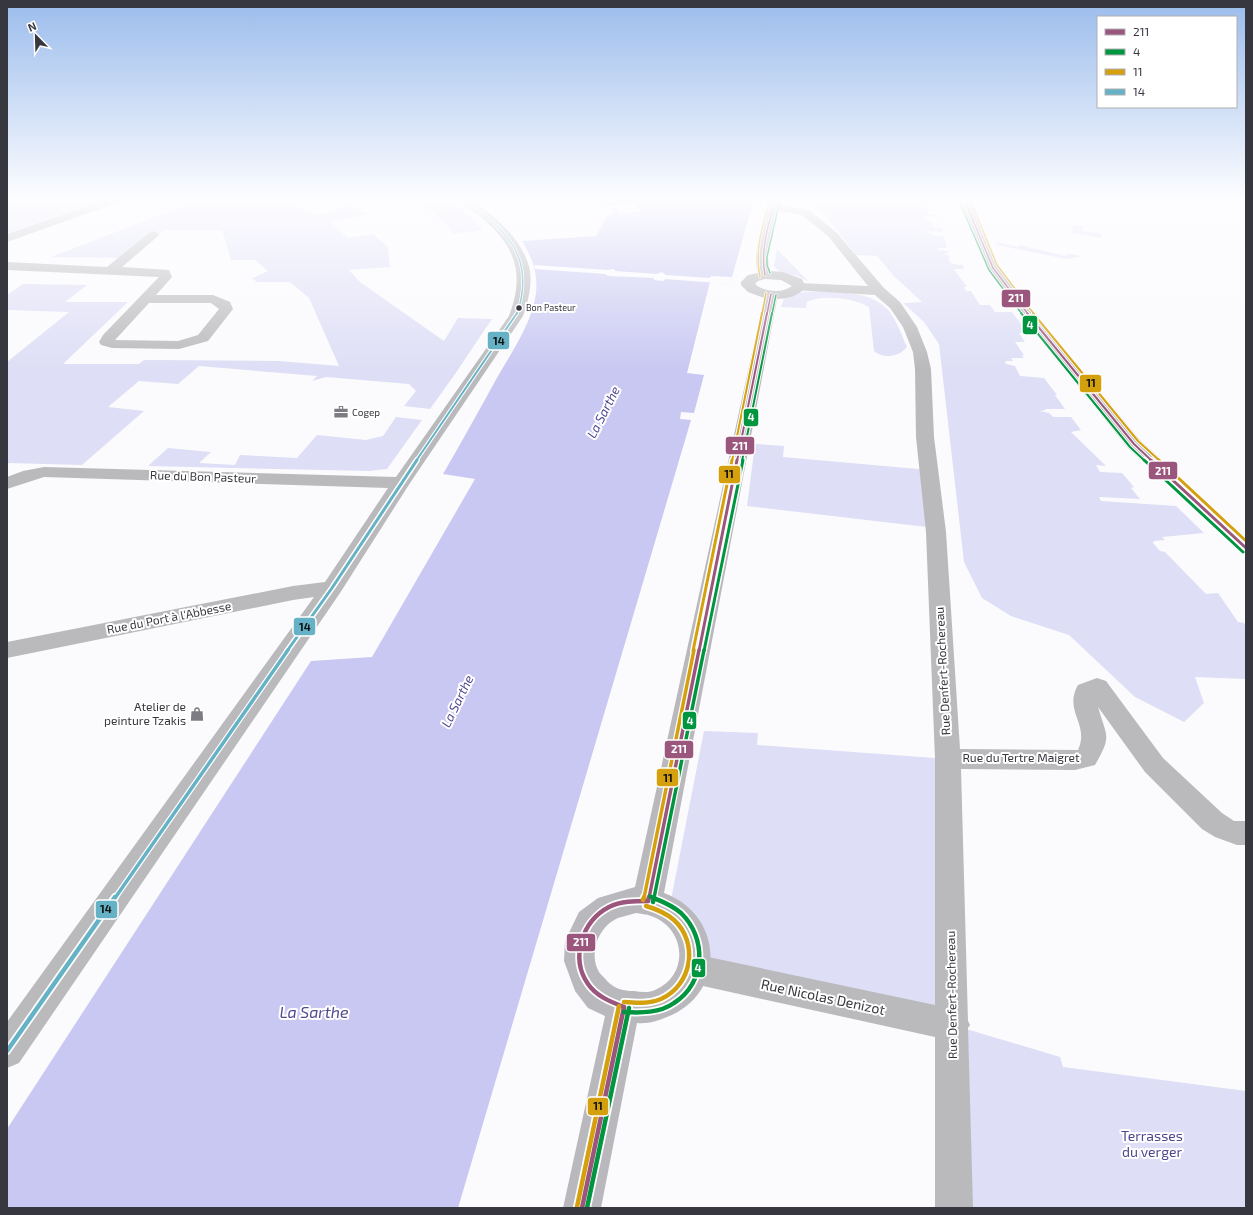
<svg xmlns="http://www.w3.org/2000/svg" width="1253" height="1215" viewBox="0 0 1253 1215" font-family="'Exo 2',sans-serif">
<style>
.green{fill:#dedef6}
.water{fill:#c9c8f2}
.pier{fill:#fbfbfe}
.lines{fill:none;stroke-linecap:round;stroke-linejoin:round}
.street{fill:#bababd;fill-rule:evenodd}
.secondary{fill:#b9b9bd;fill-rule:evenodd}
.bus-1-far4-casing{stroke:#fff;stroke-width:3}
.bus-1-far3-casing{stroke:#fff;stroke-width:4}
.bus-1-far2-casing{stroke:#fff;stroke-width:6}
.bus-1-far1-casing{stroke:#fff;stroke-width:6}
.bus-1-casing{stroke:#fff;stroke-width:8}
.bus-2-far4-casing{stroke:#fff;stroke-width:3}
.bus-2-far3-casing{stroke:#fff;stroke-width:4}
.bus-2-far2-casing{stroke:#fff;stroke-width:6}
.bus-2-far1-casing{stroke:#fff;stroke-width:6}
.bus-2-casing{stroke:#fff;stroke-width:8}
.bus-3-far4-casing{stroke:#fff;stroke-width:3}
.bus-3-far3-casing{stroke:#fff;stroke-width:4}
.bus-3-far2-casing{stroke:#fff;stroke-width:6}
.bus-3-far1-casing{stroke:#fff;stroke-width:6}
.bus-3-casing{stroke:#fff;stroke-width:8}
.bus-4-far4-casing{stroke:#fff;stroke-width:3}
.bus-4-far3-casing{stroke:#fff;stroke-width:4}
.bus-4-far2-casing{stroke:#fff;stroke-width:6}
.bus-4-far1-casing{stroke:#fff;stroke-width:6}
.bus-4-casing{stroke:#fff;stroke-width:8}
.bus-1-far4{stroke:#9b567e;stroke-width:1.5}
.bus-1-far3{stroke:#9b567e;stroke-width:2}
.bus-1-far2{stroke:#9b567e;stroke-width:3}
.bus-1-far1{stroke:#9b567e;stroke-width:3.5}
.bus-1{stroke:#9b567e;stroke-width:4.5}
.bus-2-far4{stroke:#009640;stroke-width:1.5}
.bus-2-far3{stroke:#009640;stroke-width:2}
.bus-2-far2{stroke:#009640;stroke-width:3}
.bus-2-far1{stroke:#009640;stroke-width:3.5}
.bus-2{stroke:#009640;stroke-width:4.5}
.bus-3-far4{stroke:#d4a00d;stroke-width:1.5}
.bus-3-far3{stroke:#d4a00d;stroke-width:2}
.bus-3-far2{stroke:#d4a00d;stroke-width:3}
.bus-3-far1{stroke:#d4a00d;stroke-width:3.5}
.bus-3{stroke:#d4a00d;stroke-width:4.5}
.bus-4-far4{stroke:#65b1c5;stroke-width:1.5}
.bus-4-far3{stroke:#65b1c5;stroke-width:2}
.bus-4-far2{stroke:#65b1c5;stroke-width:3}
.bus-4-far1{stroke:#65b1c5;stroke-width:3.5}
.bus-4{stroke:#65b1c5;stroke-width:4.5}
.bus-dot{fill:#373740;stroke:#fff;stroke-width:1.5}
.labels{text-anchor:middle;stroke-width:4;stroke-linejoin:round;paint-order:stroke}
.far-bus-label{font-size:9px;fill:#373740;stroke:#fff;text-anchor:start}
.far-poi-label{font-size:10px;fill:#373740;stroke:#fff;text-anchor:start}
.street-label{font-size:12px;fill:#373740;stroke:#fff}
.poi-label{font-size:12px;fill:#373740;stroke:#fff;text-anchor:end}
.water-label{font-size:13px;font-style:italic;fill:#514a91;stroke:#fff}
.near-street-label{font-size:14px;fill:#373740;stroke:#fff}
.near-park-label{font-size:14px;fill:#4e478e;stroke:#fff}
.near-water-label{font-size:16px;font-style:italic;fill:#514a91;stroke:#fff}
.line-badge{stroke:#fff;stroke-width:1.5}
.badge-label{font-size:11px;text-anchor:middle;font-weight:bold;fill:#fff}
.pale-badge-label{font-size:11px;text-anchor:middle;font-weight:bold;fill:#111}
</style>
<rect width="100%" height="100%" fill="#fbfbfe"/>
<!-- green -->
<g class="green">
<path d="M 7,199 L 106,199 L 7,233 Z"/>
<path d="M 202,199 L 296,199 L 285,203 L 319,215 L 349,206 L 369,214 L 330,222 L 348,238 L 373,234 L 388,247 L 390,267 L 349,270 L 360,282 L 444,341 L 458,318 L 492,319 L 453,377 L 430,409 L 404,406 L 416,391 L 409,384 L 326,377 L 312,381 L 317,376 L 199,366 L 178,384 L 139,381 L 108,407 L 144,411 L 82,465 L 9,463 L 7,465 L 7,362 L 69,312 L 7,310 L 7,295 L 23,284 L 87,285 L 65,302 L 128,302 L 63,364 L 139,364 L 144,360 L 156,360 L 279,361 L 339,366 L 309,298 L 290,282 L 254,282 L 257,280 L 251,279 L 268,271 L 255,260 L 231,260 L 222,230 L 164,230 L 131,258 L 51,257 Z"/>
<path d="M 413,199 L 445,199 L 468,214 L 483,230 L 454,234 L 441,218 Z"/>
<path d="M 810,199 L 932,199 L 933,202 L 921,203 L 934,204 L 934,206 L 925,206 L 928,214 L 937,215 L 938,217 L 924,216 L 925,221 L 932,222 L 934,227 L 942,228 L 943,232 L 926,231 L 926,233 L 931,233 L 931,235 L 944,236 L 947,248 L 938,248 L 938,250 L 948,251 L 948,253 L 943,254 L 949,255 L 950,258 L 948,258 L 952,264 L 963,265 L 964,269 L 954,269 L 967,287 L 964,287 L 966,291 L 971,291 L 980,305 L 990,305 L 995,312 L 1012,312 L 1028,333 L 1019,333 L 1025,342 L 1015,342 L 1024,355 L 1022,356 L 1024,358 L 1011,358 L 1013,361 L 1005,361 L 1006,364 L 1015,366 L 1020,376 L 1044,378 L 1057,395 L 1055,395 L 1065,409 L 1045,409 L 1046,410 L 1040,411 L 1049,413 L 1053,417 L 1071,417 L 1081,430 L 1071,432 L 1106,466 L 1096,465 L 1100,472 L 1122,473 L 1134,487 L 1131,488 L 1140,499 L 1099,497 L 1101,501 L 1176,506 L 1204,533 L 1162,537 L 1165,540 L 1154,541 L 1153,543 L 1160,551 L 1165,552 L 1206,594 L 1218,593 L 1238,622 L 1244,623 L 1246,627 L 1246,679 L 1195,677 L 1204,703 L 1184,722 L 1135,697 L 1069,635 L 1011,616 L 982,598 L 964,562 L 939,344 L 924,322 L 903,303 L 922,302 L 894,276 L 877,256 L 856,255 L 827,217 Z"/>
<path d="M 1073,225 L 1082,226 L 1083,231 L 1100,233 L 1102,238 L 1072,233 Z"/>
<path d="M 996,242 L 1018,247 L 1020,245 L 1065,256 L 1069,254 L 1082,256 L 1069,259 L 1061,258 L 997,245 Z"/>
<path d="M 777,249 L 809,282 L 798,276 L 779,272 L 774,266 Z"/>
<path d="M 822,291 C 845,293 873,292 889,311 C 897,321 902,336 907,347 C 899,357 884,359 874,351 L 869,307 C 855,298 822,294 807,302 L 806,308 L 781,307 L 784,299 L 803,292 Z"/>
<path d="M 396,417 L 422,420 L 387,469 L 369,471 L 148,466 L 168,448 L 211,452 L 199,463 L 235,465 L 240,455 L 297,458 L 317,435 L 366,440 L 383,436 Z"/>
<path d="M 755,444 L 784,446 L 783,457 L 929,470 L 935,528 L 747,506 Z"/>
<path d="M 704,731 L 758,733 L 757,745 L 948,759 L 953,1025 L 1060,1057 L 1063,1067 L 1246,1091 L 1246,1208 L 954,1208 L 953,1025 L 714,973 L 669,910 Z"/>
</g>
<!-- water -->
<path class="water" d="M 599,199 L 754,199 L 730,284 L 710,282 L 687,373 L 704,375 L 694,413 L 681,412 L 680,419 L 691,420 L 458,1208 L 7,1208 L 7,1129 L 311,661 L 372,657 L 475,479 L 443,474 C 462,441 480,409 498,376 C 513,350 532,323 536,293 C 538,273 532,257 522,241 L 596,236 L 608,215 L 613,215 L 611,208 L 616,208 L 619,213 L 640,212 L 636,205 L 632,203 L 606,206 Z"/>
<!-- pier -->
<path class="pier" d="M 534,265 L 608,270 L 614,269 L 615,271 L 656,274 L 662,272 L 666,275 L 710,278 L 711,276 L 732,277 L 730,284 L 665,279 L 664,281 L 654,280 L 654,278 L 608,276 L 605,274 L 535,269 Z"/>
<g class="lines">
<!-- street -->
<g class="street">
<path d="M 107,199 L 123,199 L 122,201 L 7,242 L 7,234 Z"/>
<path d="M 458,199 C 462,199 467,198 470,199 C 474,200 477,204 480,206 C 501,221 525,244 530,271 C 532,286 528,302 523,316 L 410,483 L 340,593 L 19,1063 L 7,1068 L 7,1022 L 314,597 L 293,600 L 7,658 L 7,642 L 293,586 L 325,582 L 388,488 L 44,477 L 7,489 L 7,477 L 23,471 L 44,467 L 396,477 L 509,316 C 525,274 516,247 482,218 C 475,212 464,207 458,199 Z"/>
<path d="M 959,199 L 969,199 L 999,267 L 1039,319 L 1140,440 L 1246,537 L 1246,554 L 1239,552 L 1128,448 L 1029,325 L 987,268 Z"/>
<path d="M 773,204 L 809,210 L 836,232 L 884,288 L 900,302 L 917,327 L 927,352 L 931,369 L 934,437 L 946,532 L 960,749 L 1078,750 C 1090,724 1063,711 1078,685 L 1097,678 L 1106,681 L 1163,758 L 1222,813 L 1234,821 L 1246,821 L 1246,845 L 1237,845 L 1215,837 L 1202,829 L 1145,772 L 1098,707 C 1107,738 1112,735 1095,765 L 1075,770 L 961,769 L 968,1021 L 970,1025 L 968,1028 L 973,1208 L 935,1208 L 935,1037 L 694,984 L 683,980 L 678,969 L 683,958 L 694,954 L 935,1005 L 935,759 L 926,532 L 916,437 L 915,369 L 913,352 L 903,327 L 890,308 L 875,295 L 794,290 L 792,287 L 794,284 L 799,283 L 868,286 L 828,236 L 802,215 L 769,209 L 768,207 Z"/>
<path d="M 153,231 L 157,233 L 159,235 L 157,237 L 122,267 L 169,270 L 172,277 L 156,295 L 213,295 L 230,302 L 233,309 L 208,341 L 179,349 L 112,348 L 101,345 L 99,342 L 103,335 L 159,277 L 7,270 L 7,262 L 107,267 L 149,233 ZM 149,303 L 211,303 L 219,309 L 198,335 L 178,341 L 115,340 Z"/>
</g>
<!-- secondary -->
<path class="secondary" d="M 770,199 L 780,199 L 768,256 L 770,271 L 783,272 L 802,279 L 806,287 C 799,296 787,299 777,299 L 664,893 C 724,915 727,994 667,1017 C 657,1021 648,1024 637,1023 L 601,1208 L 563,1208 L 605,1016 L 588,1008 L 575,991 L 564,961 L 565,941 L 579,912 L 598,898 L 635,887 L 764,298 L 748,292 L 741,285 L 741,282 L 748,275 L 758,273 C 751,253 765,220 770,199 ZM 765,279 L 781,280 L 792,286 C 782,294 764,292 755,284 L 758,281 ZM 636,913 C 641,914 646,914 651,916 C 686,928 690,975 655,990 C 649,993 641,992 634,991 C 623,991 615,989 607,981 C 605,978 601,975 599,972 C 588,953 599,926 618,918 C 624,916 630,915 636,913 Z"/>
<defs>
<g id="bus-1-far4">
<path d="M 964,199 L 993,268 L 1028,314"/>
<path d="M 765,275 C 760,249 769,224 775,199"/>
<path d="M 767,314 L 771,294"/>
</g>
<g id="bus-1-far3">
<path d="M 1027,313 L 1134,444 L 1152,461"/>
<path d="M 737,461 L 767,313"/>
</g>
<g id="bus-1-far2">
<path d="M 1151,460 L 1246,548"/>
<path d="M 699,651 L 737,460"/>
</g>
<path id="bus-1-far1" d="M 649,898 L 699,650"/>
<g id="bus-1">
<path d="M 648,901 L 649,897"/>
<path d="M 624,1007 C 611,1002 596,996 588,984 C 570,958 582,921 609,907 C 621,901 635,901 648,901"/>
<path d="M 582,1208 L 624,1007"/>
</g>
<g id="bus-2-far4">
<path d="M 959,201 L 989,270 L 1022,314"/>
<path d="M 770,273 L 767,265 L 767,257 L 780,200"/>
<path d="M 772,314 L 776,295"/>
</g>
<g id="bus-2-far3">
<path d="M 1021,313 L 1130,447 L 1145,461"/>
<path d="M 742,461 L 772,313"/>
</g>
<g id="bus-2-far2">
<path d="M 1144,460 L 1243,552"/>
<path d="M 704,651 L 743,460"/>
</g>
<g id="bus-2-far1">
<path d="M 650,896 L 653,898"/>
<path d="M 654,898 L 704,650"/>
</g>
<g id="bus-2">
<path d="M 653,902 L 654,897"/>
<path d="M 624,1012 C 641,1013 660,1013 674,1003 C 706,983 707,938 681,913 C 672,905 661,901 651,897"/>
<path d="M 587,1208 L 629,1008"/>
</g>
<g id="bus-3-far4">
<path d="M 970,199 L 997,265 L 1034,314"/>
<path d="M 760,277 C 754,250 763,225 770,199"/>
<path d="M 762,314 L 766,293"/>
</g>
<g id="bus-3-far3">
<path d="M 1033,313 L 1138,441 L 1160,461"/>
<path d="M 732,461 L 762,313"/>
</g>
<g id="bus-3-far2">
<path d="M 1159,460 L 1246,541"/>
<path d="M 693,651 L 732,460"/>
</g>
<path id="bus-3-far1" d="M 644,898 L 694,650"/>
<g id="bus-3">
<path d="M 643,900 L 644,897"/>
<path d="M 624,1002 C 636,1003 649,1004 661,999 C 692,985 699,943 674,920 C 666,913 656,909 646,906"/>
<path d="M 577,1207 L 619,1006"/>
</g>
<path id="bus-4-far4" d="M 463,199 C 507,229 536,258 517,314"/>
<path id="bus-4-far3" d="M 416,461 L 517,313"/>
<path id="bus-4-far2" d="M 287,651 L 332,588 L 417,460"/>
<path id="bus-4-far1" d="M 115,898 L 288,650"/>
<path id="bus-4" d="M 7,1051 L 115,897"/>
</defs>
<!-- bus-1-far4 casing -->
<use href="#bus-1-far4" class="bus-1-far4-casing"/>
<!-- bus-1-far3 casing -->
<use href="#bus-1-far3" class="bus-1-far3-casing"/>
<!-- bus-1-far2 casing -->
<use href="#bus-1-far2" class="bus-1-far2-casing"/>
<!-- bus-1-far1 casing -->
<use href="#bus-1-far1" class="bus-1-far1-casing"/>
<!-- bus-1 casing -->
<use href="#bus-1" class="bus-1-casing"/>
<!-- bus-2-far4 casing -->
<use href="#bus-2-far4" class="bus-2-far4-casing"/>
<!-- bus-2-far3 casing -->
<use href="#bus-2-far3" class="bus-2-far3-casing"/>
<!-- bus-2-far2 casing -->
<use href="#bus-2-far2" class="bus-2-far2-casing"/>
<!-- bus-2-far1 casing -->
<use href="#bus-2-far1" class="bus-2-far1-casing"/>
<!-- bus-2 casing -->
<use href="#bus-2" class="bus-2-casing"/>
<!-- bus-3-far4 casing -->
<use href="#bus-3-far4" class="bus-3-far4-casing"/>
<!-- bus-3-far3 casing -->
<use href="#bus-3-far3" class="bus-3-far3-casing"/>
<!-- bus-3-far2 casing -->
<use href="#bus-3-far2" class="bus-3-far2-casing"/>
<!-- bus-3-far1 casing -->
<use href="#bus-3-far1" class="bus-3-far1-casing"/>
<!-- bus-3 casing -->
<use href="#bus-3" class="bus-3-casing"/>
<!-- bus-4-far4 casing -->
<use href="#bus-4-far4" class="bus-4-far4-casing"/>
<!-- bus-4-far3 casing -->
<use href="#bus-4-far3" class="bus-4-far3-casing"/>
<!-- bus-4-far2 casing -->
<use href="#bus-4-far2" class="bus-4-far2-casing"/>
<!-- bus-4-far1 casing -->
<use href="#bus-4-far1" class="bus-4-far1-casing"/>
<!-- bus-4 casing -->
<use href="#bus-4" class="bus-4-casing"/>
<!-- bus-1-far4 -->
<use href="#bus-1-far4" class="bus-1-far4"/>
<!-- bus-1-far3 -->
<use href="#bus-1-far3" class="bus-1-far3"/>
<!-- bus-1-far2 -->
<use href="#bus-1-far2" class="bus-1-far2"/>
<!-- bus-1-far1 -->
<use href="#bus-1-far1" class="bus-1-far1"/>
<!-- bus-1 -->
<use href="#bus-1" class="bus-1"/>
<!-- bus-2-far4 -->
<use href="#bus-2-far4" class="bus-2-far4"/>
<!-- bus-2-far3 -->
<use href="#bus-2-far3" class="bus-2-far3"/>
<!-- bus-2-far2 -->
<use href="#bus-2-far2" class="bus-2-far2"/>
<!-- bus-2-far1 -->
<use href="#bus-2-far1" class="bus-2-far1"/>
<!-- bus-2 -->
<use href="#bus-2" class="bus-2"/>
<!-- bus-3-far4 -->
<use href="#bus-3-far4" class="bus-3-far4"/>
<!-- bus-3-far3 -->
<use href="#bus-3-far3" class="bus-3-far3"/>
<!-- bus-3-far2 -->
<use href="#bus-3-far2" class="bus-3-far2"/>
<!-- bus-3-far1 -->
<use href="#bus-3-far1" class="bus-3-far1"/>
<!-- bus-3 -->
<use href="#bus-3" class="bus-3"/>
<!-- bus-4-far4 -->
<use href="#bus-4-far4" class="bus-4-far4"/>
<!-- bus-4-far3 -->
<use href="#bus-4-far3" class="bus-4-far3"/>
<!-- bus-4-far2 -->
<use href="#bus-4-far2" class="bus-4-far2"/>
<!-- bus-4-far1 -->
<use href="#bus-4-far1" class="bus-4-far1"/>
<!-- bus-4 -->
<use href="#bus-4" class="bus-4"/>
</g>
<!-- sky -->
<linearGradient id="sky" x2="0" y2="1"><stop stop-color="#9bbcec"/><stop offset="0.54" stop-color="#fdfdff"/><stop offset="1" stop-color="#fdfdff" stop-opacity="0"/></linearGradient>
<rect width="1253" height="369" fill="url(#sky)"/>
<!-- icons -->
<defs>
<symbol id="office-bare" viewBox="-9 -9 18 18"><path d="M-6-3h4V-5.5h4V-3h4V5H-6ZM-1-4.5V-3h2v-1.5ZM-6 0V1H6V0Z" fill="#7c7c82" stroke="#fff" stroke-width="2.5" paint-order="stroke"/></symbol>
<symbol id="shop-bare" viewBox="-9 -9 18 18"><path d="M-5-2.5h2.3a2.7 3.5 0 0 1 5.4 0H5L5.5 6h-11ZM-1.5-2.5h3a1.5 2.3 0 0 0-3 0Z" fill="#7c7c82" stroke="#fff" stroke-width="2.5" paint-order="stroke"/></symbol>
</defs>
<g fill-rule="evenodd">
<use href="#office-bare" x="331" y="402" width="20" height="20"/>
<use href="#shop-bare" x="187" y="704" width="20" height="20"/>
</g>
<!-- markers -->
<circle class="bus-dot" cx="519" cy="308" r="3.5"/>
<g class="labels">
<!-- far-bus labels -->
<g class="far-bus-label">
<text x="526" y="311">Bon Pasteur</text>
</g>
<!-- far-poi labels -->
<g class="far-poi-label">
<text x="352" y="416">Cogep</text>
</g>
<!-- street labels -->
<g class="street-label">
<text transform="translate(203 477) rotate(2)" y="4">Rue du Bon Pasteur</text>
<text transform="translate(169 618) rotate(-11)" y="4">Rue du Port à l'Abbesse</text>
<text transform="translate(943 671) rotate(-93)" y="4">Rue Denfert-Rochereau</text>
<text x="1021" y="762">Rue du Tertre Maigret</text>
<text transform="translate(952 995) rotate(-91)" y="4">Rue Denfert-Rochereau</text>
</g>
<!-- poi labels -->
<g class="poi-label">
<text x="186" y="711">Atelier de<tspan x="186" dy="14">peinture Tzakis</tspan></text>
</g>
<!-- water labels -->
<g class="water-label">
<text transform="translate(603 412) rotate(-63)" y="5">La Sarthe</text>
<text transform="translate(457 701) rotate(-64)" y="5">La Sarthe</text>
</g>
<!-- near-street labels -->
<g class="near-street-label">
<text transform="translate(823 997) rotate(12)" y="5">Rue Nicolas Denizot</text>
</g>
<!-- near-park labels -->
<g class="near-park-label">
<text x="1152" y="1141">Terrasses<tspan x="1152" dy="16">du verger</tspan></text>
</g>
<!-- near-water labels -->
<g class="near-water-label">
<text x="314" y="1018">La Sarthe</text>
</g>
</g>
<g class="line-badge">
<rect x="1001" y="289" width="30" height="19" rx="4" fill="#9b567e"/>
<rect x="1022" y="315" width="16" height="20" rx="4" fill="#009640"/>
<rect x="487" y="331" width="23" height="19" rx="4" fill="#65b1c5"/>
<rect x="1079" y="374" width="23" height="19" rx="4" fill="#d4a00d"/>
<rect x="743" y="408" width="16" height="19" rx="4" fill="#009640"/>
<rect x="725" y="436" width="30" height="19" rx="4" fill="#9b567e"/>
<rect x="1148" y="461" width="30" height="19" rx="4" fill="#9b567e"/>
<rect x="718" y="465" width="23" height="19" rx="4" fill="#d4a00d"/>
<rect x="293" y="617" width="23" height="19" rx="4" fill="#65b1c5"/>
<rect x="682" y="711" width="15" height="19" rx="4" fill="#009640"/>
<rect x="664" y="740" width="30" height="19" rx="4" fill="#9b567e"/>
<rect x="656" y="768" width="23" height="19" rx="4" fill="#d4a00d"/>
<rect x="95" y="900" width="23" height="19" rx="4" fill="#65b1c5"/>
<rect x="566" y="933" width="30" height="19" rx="4" fill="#9b567e"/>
<rect x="691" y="958" width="15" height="20" rx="4" fill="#009640"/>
<rect x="587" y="1097" width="22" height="19" rx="4" fill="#d4a00d"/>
</g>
<g class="badge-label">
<text x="1016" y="302">211</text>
<text x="1030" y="329">4</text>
<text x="751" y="421">4</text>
<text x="740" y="450">211</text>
<text x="1163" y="475">211</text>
<text x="690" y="725">4</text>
<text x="679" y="753">211</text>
<text x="581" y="946">211</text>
<text x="698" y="972">4</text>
</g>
<g class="pale-badge-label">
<text x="499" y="345">14</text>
<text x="1091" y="387">11</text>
<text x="729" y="478">11</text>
<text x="305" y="631">14</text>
<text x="668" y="782">11</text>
<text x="106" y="913">14</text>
<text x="598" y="1110">11</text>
</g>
<!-- border -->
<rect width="1253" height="1215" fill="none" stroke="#373740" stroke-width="16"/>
<!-- legend -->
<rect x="1097" y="16" width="140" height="92" fill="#ffffff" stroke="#afafb3"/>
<rect x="1105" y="29" width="20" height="6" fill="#9b567e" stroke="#afafb3"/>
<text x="1133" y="36" font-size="12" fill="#373740">211</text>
<rect x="1105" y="49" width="20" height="6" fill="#009640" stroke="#afafb3"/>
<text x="1133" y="56" font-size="12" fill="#373740">4</text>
<rect x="1105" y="69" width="20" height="6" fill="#d4a00d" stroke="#afafb3"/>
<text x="1133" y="76" font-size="12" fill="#373740">11</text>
<rect x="1105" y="89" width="20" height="6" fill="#65b1c5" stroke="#afafb3"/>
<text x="1133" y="96" font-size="12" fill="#373740">14</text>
<!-- north arrow -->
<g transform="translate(36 36) rotate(337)" stroke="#ffffff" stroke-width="3" paint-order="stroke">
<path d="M0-3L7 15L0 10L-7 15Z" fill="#373740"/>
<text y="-6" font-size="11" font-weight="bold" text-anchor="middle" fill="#373740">N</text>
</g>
</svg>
